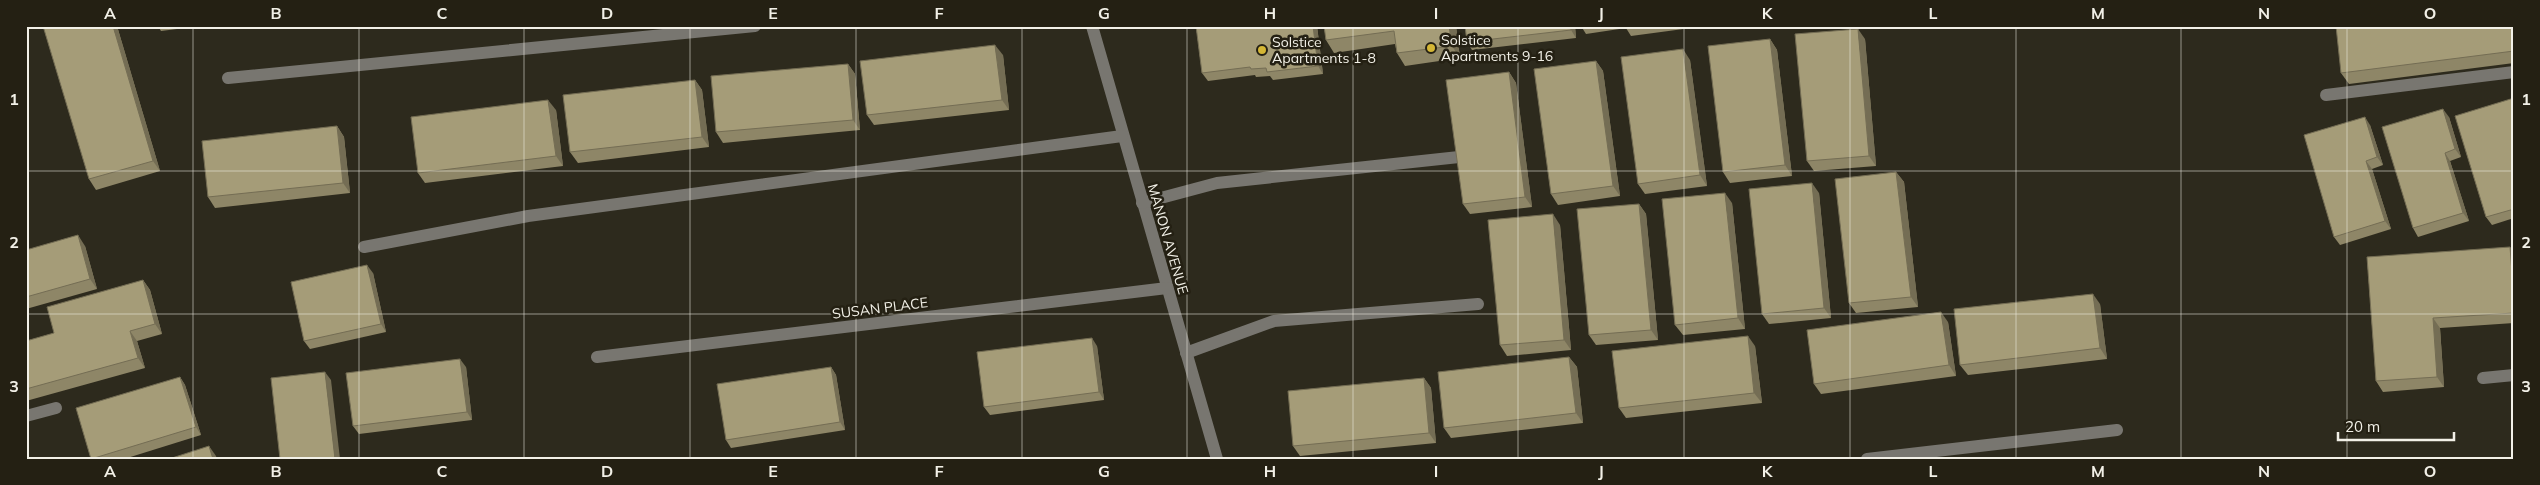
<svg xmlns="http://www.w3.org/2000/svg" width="2540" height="485" viewBox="0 0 2540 485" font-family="Mulish,sans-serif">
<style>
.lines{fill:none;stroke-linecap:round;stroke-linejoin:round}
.minor{stroke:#787670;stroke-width:12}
.wall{fill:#8e8667}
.shaded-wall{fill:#746d54}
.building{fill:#a59c78;stroke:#746d54}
.grid{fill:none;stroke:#f2f0e7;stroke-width:1;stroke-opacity:0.55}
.poi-dot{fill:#d4b635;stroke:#242013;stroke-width:2}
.labels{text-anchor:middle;stroke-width:5;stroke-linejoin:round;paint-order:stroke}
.poi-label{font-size:14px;fill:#f2f0e7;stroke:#242013;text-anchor:start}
.street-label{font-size:14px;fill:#f2f0e7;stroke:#242013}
.neatline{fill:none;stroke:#f2f0e7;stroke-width:2}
.grid-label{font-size:16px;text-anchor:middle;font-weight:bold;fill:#f2f0e7}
</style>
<rect width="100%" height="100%" fill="#2d2a1d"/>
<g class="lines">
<!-- minor -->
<g class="minor">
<path d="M 1092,26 L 1217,459"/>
<path d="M 228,78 L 755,26"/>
<path d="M 2326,95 L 2514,72"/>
<path d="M 1142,203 L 1217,183 L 1459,157"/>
<path d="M 364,247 L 528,216 L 1122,136"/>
<path d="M 1186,353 L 1274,321 L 1478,304"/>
<path d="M 597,357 L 1167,288"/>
<path d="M 2483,378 L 2514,375"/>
<path d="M 26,416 L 56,408"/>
<path d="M 1867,459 L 2117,430"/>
</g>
</g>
<!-- wall -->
<g class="wall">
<path d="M 117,26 L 160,171 L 96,190 L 89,179 Z"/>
<path d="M 158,26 L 201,26 L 161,31 Z"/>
<path d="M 1196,26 L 1317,26 L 1323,74 L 1273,80 L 1270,76 L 1256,77 L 1255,75 L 1208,81 L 1202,73 Z"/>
<path d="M 1324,26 L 1456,26 L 1460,58 L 1405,66 L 1397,53 L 1395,44 L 1334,53 L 1326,40 Z"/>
<path d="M 1575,26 L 1576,38 L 1472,50 L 1467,42 Z"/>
<path d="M 1581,26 L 1690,26 L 1691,28 L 1631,36 L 1626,28 L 1586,34 Z"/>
<path d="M 2137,26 L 2151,26 L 2138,28 Z"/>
<path d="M 2514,26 L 2514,63 L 2349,84 L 2341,73 Z"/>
<path d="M 1770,39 L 1777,50 L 1792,176 L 1730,183 L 1723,172 Z"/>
<path d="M 1865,39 L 1876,166 L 1814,171 L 1807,161 Z"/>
<path d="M 1003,55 L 1009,110 L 874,125 L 867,115 Z"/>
<path d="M 1690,60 L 1707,186 L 1645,194 L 1638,184 Z"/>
<path d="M 1596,61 L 1603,71 L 1620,196 L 1558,205 L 1551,194 Z"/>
<path d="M 848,64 L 855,74 L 860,130 L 723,143 L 716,132 Z"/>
<path d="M 1509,72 L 1516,83 L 1532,207 L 1470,214 L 1463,204 Z"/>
<path d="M 695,80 L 702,90 L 709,147 L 578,163 L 570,152 Z"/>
<path d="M 2514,98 L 2514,218 L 2492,225 L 2486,217 Z"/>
<path d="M 556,110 L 563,166 L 425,183 L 418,173 Z"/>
<path d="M 2449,117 L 2461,157 L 2450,161 L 2469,221 L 2418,237 L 2413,228 Z"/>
<path d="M 2370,125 L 2383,165 L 2372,169 L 2391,229 L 2340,245 L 2334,237 Z"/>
<path d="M 337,126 L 344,137 L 350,193 L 215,208 L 208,197 Z"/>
<path d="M 1896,172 L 1904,182 L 1918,307 L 1856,313 L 1849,303 Z"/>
<path d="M 1819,193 L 1831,318 L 1769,324 L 1762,314 Z"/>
<path d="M 1732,203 L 1745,329 L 1683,335 L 1675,325 Z"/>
<path d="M 1639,204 L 1646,214 L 1658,340 L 1596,345 L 1589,335 Z"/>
<path d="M 1560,225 L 1571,350 L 1507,356 L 1500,345 Z"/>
<path d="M 85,246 L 97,289 L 26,309 L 26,250 Z"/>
<path d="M 2514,252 L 2514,323 L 2440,328 L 2444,387 L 2383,392 L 2376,381 L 2367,257 Z"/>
<path d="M 373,273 L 386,332 L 310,349 L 304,341 Z"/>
<path d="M 143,280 L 150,290 L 162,334 L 137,341 L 145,368 L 26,401 L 26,341 L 54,333 Z"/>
<path d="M 2100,304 L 2107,359 L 1968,375 L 1960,365 Z"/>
<path d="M 1948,322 L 1956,376 L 1821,394 L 1814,384 Z"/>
<path d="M 1097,346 L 1104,400 L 990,415 L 984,407 Z"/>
<path d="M 1755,346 L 1762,403 L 1626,418 L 1619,408 Z"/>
<path d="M 1569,357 L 1577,367 L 1583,423 L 1451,438 L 1444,428 Z"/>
<path d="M 466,367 L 472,420 L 359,434 L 353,426 Z"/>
<path d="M 831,367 L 836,375 L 845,430 L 731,448 L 726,440 Z"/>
<path d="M 180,377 L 185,385 L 201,435 L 124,459 L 91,459 Z"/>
<path d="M 1424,378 L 1431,388 L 1436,443 L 1300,456 L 1293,446 Z"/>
</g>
<!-- shaded-wall -->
<g class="shaded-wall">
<path d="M 113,26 L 117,26 L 160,171 L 153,161 Z"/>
<path d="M 1313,26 L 1317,26 L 1323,74 L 1318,66 Z"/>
<path d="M 1449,26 L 1456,26 L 1460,58 L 1452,46 Z"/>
<path d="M 1570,26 L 1575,26 L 1576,38 L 1571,30 Z"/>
<path d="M 1858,29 L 1865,39 L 1876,166 L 1869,156 Z"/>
<path d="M 1770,39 L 1777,50 L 1792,176 L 1785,165 Z"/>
<path d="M 995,45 L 1003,55 L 1009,110 L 1002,100 Z"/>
<path d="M 1683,49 L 1690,60 L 1707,186 L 1700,175 Z"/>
<path d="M 1596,61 L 1603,71 L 1620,196 L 1613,186 Z"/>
<path d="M 848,64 L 855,74 L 860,130 L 853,120 Z"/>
<path d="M 1509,72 L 1516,83 L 1532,207 L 1525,197 Z"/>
<path d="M 695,80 L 702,90 L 709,147 L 702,137 Z"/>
<path d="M 548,100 L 556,110 L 563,166 L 556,156 Z"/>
<path d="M 2443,109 L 2449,117 L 2461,157 L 2455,149 Z"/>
<path d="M 2365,117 L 2370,125 L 2383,165 L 2377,157 Z"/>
<path d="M 337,126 L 344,137 L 350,193 L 343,183 Z"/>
<path d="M 2445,153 L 2450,161 L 2469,221 L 2463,213 Z"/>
<path d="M 2366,161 L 2372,169 L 2391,229 L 2385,221 Z"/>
<path d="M 1896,172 L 1904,182 L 1918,307 L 1911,297 Z"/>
<path d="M 1812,183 L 1819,193 L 1831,318 L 1824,308 Z"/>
<path d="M 1725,193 L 1732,203 L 1745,329 L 1738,318 Z"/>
<path d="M 1639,204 L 1646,214 L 1658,340 L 1651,330 Z"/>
<path d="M 1553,214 L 1560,225 L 1571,350 L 1564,340 Z"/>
<path d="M 78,235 L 85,246 L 97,289 L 90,279 Z"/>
<path d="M 2510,247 L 2514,252 L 2514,298 Z"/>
<path d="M 367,265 L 373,273 L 386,332 L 381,324 Z"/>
<path d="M 143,280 L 150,290 L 162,334 L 155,324 Z"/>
<path d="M 2093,294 L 2100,304 L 2107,359 L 2100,348 Z"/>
<path d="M 1941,312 L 1948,322 L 1956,376 L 1949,365 Z"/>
<path d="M 2433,318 L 2440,328 L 2444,387 L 2437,377 Z"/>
<path d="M 130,331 L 137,341 L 145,368 L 138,358 Z"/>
<path d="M 1748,336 L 1755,346 L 1762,403 L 1754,393 Z"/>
<path d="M 1092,338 L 1097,346 L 1104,400 L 1099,392 Z"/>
<path d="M 1569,357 L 1577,367 L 1583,423 L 1576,413 Z"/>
<path d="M 460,359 L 466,367 L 472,420 L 467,412 Z"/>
<path d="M 831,367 L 836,375 L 845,430 L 840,422 Z"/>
<path d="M 325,372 L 331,380 L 340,459 L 335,459 Z"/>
<path d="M 180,377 L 185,385 L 201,435 L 196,427 Z"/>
<path d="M 1424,378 L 1431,388 L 1436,443 L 1429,433 Z"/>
<path d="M 209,446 L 216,456 L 217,459 L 213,459 Z"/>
</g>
<!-- building -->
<g class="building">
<path d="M 43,26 L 113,26 L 153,161 L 89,179 Z"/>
<path d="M 1196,26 L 1313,26 L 1318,66 L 1267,72 L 1266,68 L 1251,69 L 1250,67 L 1202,73 Z"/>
<path d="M 1324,26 L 1449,26 L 1452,46 L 1397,53 L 1394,31 L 1326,40 Z"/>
<path d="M 1465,26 L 1570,26 L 1571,30 L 1467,42 Z"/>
<path d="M 1626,26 L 1637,26 L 1626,28 Z"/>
<path d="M 2336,26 L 2514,26 L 2514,51 L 2341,73 Z"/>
<path d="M 1858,29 L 1869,156 L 1807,161 L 1795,34 Z"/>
<path d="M 1770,39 L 1785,165 L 1723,172 L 1708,46 Z"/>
<path d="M 995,45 L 1002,100 L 867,115 L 860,61 Z"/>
<path d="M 1683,49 L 1700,175 L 1638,184 L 1621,57 Z"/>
<path d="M 1596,61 L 1613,186 L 1551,194 L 1534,69 Z"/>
<path d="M 848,64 L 853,120 L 716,132 L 711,76 Z"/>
<path d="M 1509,72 L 1525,197 L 1463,204 L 1446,80 Z"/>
<path d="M 695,80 L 702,137 L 570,152 L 563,95 Z"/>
<path d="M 2514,98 L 2514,209 L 2486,217 L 2455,116 Z"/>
<path d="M 548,100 L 556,156 L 418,173 L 411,117 Z"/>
<path d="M 2443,109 L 2455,149 L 2445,153 L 2463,213 L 2413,228 L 2382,127 Z"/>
<path d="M 2365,117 L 2377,157 L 2366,161 L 2385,221 L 2334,237 L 2304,135 Z"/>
<path d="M 337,126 L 343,183 L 208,197 L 202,141 Z"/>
<path d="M 1896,172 L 1911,297 L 1849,303 L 1835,179 Z"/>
<path d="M 1812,183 L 1824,308 L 1762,314 L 1749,189 Z"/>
<path d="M 1725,193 L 1738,318 L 1675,325 L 1662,199 Z"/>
<path d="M 1639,204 L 1651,330 L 1589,335 L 1577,209 Z"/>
<path d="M 1553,214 L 1564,340 L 1500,345 L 1488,220 Z"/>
<path d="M 78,235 L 90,279 L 26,297 L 26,250 Z"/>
<path d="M 2510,247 L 2514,298 L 2514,313 L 2433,318 L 2437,377 L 2376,381 L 2367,257 Z"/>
<path d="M 367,265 L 381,324 L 304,341 L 291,282 Z"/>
<path d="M 143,280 L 155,324 L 130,331 L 138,358 L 26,389 L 26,341 L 54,333 L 47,307 Z"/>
<path d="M 2093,294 L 2100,348 L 1960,365 L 1954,309 Z"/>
<path d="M 1941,312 L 1949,365 L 1814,384 L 1807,330 Z"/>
<path d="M 1748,336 L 1754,393 L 1619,408 L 1612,351 Z"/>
<path d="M 1092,338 L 1099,392 L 984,407 L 977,352 Z"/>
<path d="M 1569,357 L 1576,413 L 1444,428 L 1438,372 Z"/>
<path d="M 460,359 L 467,412 L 353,426 L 346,373 Z"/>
<path d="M 831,367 L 840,422 L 726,440 L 717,384 Z"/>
<path d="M 325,372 L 335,459 L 280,459 L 271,378 Z"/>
<path d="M 180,377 L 196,427 L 91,459 L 76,408 Z"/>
<path d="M 1424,378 L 1429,433 L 1293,446 L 1288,391 Z"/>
<path d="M 209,446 L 213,459 L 169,459 Z"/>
</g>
<!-- grid -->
<path class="grid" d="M 193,26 L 193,459M 359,26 L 359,459M 524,26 L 524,459M 690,26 L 690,459M 856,26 L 856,459M 1022,26 L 1022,459M 1187,26 L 1187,459M 1353,26 L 1353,459M 1518,26 L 1518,459M 1684,26 L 1684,459M 1850,26 L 1850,459M 2016,26 L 2016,459M 2181,26 L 2181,459M 2347,26 L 2347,459M 26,171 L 2514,171M 26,314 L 2514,314"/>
<!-- markers -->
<g class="poi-dot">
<circle cx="1431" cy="48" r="5"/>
<circle cx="1262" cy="50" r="5"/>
</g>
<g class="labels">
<!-- poi labels -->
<g class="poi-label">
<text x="1441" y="45">Solstice<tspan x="1441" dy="16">Apartments 9-16</tspan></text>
<text x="1272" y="47">Solstice<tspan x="1272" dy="16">Apartments 1-8</tspan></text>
</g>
<!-- street labels -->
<g class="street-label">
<text transform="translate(1168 239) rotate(74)" y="5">MANON AVENUE</text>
<text transform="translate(880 308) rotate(-7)" y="5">SUSAN PLACE</text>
</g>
</g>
<!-- border -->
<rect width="2540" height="485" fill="none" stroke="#242013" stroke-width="55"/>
<!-- scale -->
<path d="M2338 432v8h116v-8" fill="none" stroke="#f2f0e7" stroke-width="2.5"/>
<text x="2345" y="432" font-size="15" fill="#f2f0e7" stroke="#242013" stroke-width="4" paint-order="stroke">20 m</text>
<rect x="28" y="28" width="2484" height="430" class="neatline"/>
<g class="grid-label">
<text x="110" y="19">A</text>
<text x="276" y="19">B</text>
<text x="442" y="19">C</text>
<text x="607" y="19">D</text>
<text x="773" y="19">E</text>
<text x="939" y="19">F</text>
<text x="1104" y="19">G</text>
<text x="1270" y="19">H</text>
<text x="1436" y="19">I</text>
<text x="1601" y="19">J</text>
<text x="1767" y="19">K</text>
<text x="1933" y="19">L</text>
<text x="2098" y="19">M</text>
<text x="2264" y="19">N</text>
<text x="2430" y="19">O</text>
<text x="14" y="105">1</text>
<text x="2526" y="105">1</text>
<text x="14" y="248">2</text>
<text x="2526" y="248">2</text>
<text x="14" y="392">3</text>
<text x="2526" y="392">3</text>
<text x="110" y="477">A</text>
<text x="276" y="477">B</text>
<text x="442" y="477">C</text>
<text x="607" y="477">D</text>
<text x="773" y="477">E</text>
<text x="939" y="477">F</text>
<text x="1104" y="477">G</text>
<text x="1270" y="477">H</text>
<text x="1436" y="477">I</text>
<text x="1601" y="477">J</text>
<text x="1767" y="477">K</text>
<text x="1933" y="477">L</text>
<text x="2098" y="477">M</text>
<text x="2264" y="477">N</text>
<text x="2430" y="477">O</text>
</g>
</svg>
